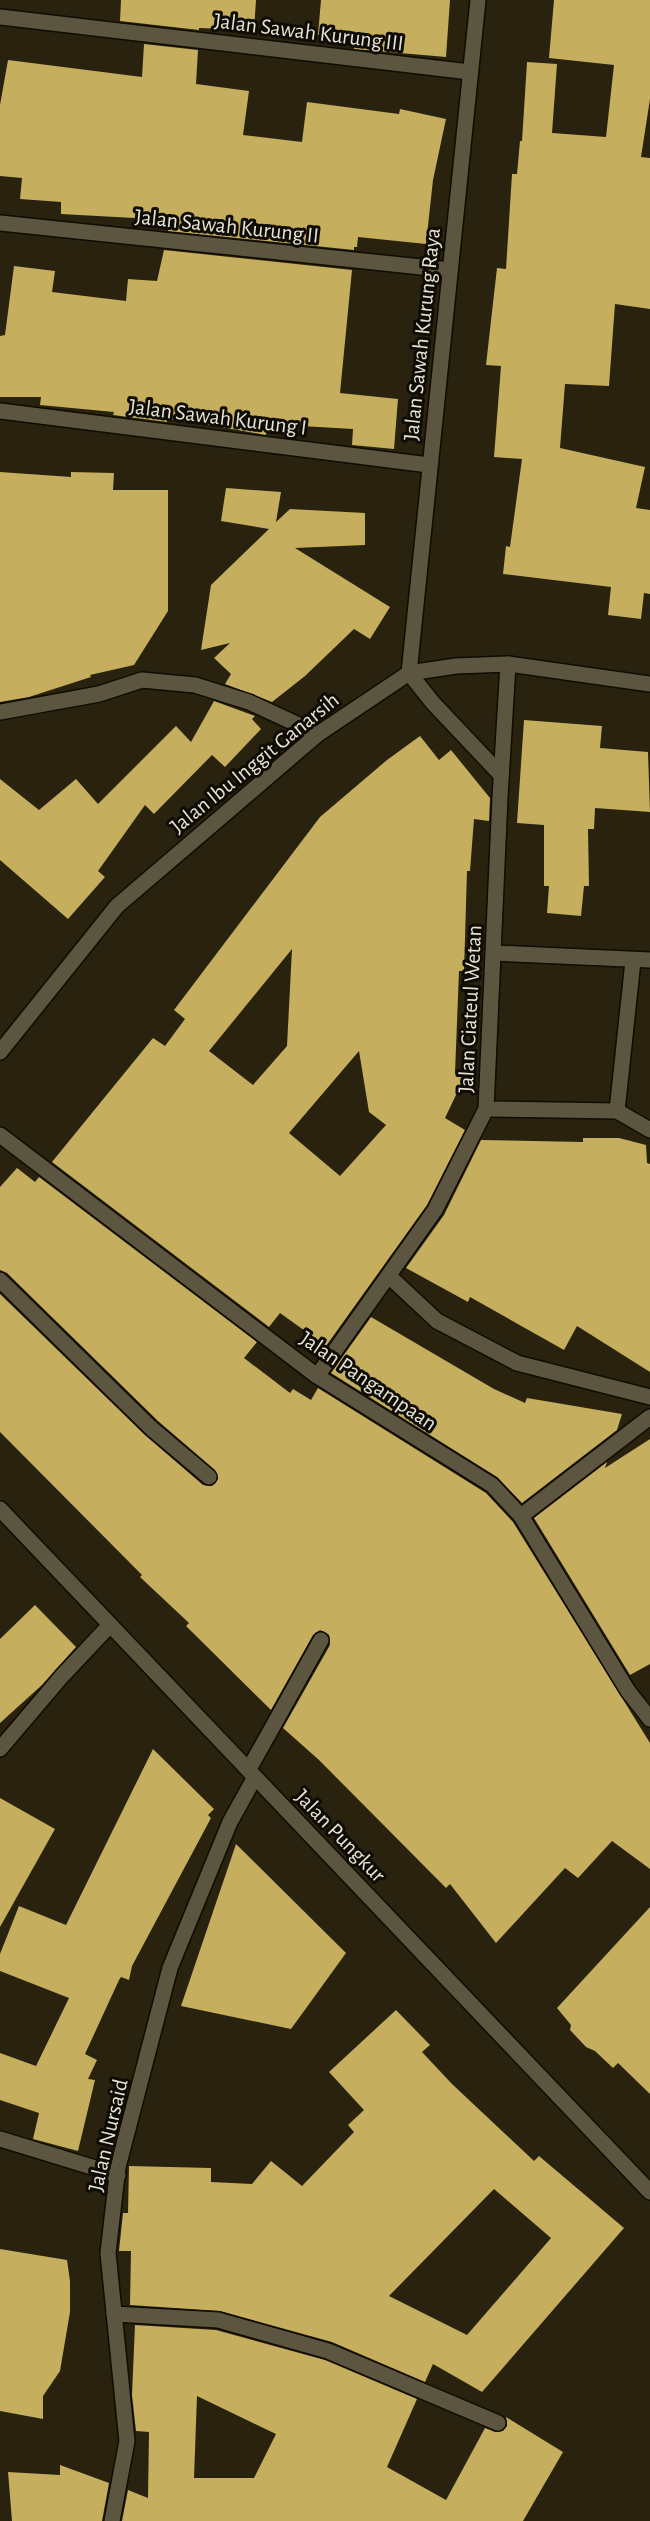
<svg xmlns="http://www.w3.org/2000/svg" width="650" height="2521" viewBox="0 0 650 2521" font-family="'Alegreya Sans',sans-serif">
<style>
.building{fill:#c5ae5d;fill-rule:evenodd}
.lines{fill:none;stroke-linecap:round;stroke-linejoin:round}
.street-casing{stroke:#110b00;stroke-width:18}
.secondary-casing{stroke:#110b00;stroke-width:18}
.street{stroke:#5c5641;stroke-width:15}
.secondary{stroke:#5c5641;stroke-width:15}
.labels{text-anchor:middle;stroke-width:6;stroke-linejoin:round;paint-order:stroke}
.street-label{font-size:22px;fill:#e6e3d6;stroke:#0e0c05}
</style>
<rect width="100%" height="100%" fill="#28220f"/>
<!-- building -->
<g class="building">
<path d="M 121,0 L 256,0 L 254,30 L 199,28 L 199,30 L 120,21 Z"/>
<path d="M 321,0 L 450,0 L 446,57 L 354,49 L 355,40 L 318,35 Z"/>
<path d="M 554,0 L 650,0 L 650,99 L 641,157 L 650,158 L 650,309 L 615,304 L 609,386 L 565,384 L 560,448 L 645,467 L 636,508 L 650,510 L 650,594 L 644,593 L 641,619 L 608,615 L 611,587 L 503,574 L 506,546 L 510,547 L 522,459 L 494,457 L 501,366 L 486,365 L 497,268 L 506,269 L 512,174 L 517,174 L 520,141 L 522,141 L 527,62 L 557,64 L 552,133 L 606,137 L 614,65 L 549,58 Z"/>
<path d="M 144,44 L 198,50 L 196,84 L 249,91 L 243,135 L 302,142 L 307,102 L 399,114 L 400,109 L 446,119 L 433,180 L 426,244 L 358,237 L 357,247 L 354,247 L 354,250 L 168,231 L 171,220 L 61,214 L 61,202 L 20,199 L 22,178 L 0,176 L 0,105 L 8,60 L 142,77 Z"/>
<path d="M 164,250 L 352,270 L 340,393 L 398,399 L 394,449 L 352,445 L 353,429 L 267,424 L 266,435 L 204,424 L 167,419 L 167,422 L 113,415 L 114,412 L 40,405 L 41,397 L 0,397 L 0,336 L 5,335 L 14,266 L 55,271 L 52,292 L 126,301 L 128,279 L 157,281 Z"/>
<path d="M 0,472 L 71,477 L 71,472 L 114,473 L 113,490 L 168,490 L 168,611 L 134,665 L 90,675 L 91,677 L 29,697 L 0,702 Z"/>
<path d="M 226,488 L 281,492 L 276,522 L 290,509 L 365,513 L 365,545 L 295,548 L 390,607 L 370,639 L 354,629 L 305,676 L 272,702 L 225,684 L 231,674 L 214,658 L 230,643 L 201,650 L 211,585 L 269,529 L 221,521 Z"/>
<path d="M 214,701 L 255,716 L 252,719 L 261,729 L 225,767 L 212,755 L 154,814 L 145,805 L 98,871 L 105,877 L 68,919 L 0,860 L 0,779 L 39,810 L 76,779 L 98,804 L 176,726 L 191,742 Z"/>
<path d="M 524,720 L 602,726 L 600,748 L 648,752 L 650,812 L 595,808 L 594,829 L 588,829 L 589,886 L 584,886 L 581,916 L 547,913 L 549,886 L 544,886 L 544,825 L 517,823 Z"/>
<path d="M 420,736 L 439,760 L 451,750 L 490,798 L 489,821 L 474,819 L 470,871 L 467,871 L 464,971 L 459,971 L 455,1073 L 465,1076 L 445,1118 L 465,1130 L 427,1205 L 326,1346 L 280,1313 L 269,1327 L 52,1162 L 153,1038 L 165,1046 L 185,1019 L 174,1010 L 320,817 L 387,760 ZM 292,949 L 287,1046 L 253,1085 L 209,1051 ZM 359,1051 L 369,1112 L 386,1125 L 340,1176 L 289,1133 Z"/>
<path d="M 583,1138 L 619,1138 L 646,1145 L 647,1163 L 650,1164 L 650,1372 L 577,1326 L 564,1350 L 470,1297 L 468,1302 L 406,1268 L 444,1215 L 481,1140 L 583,1142 Z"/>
<path d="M 17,1168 L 35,1182 L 39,1177 L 257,1342 L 244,1358 L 290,1393 L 293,1389 L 311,1400 L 318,1388 L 486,1493 L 513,1522 L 650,1743 L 650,1869 L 612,1841 L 578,1878 L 565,1868 L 496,1943 L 450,1884 L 446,1888 L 319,1760 L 283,1728 L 330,1645 L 329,1635 L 320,1630 L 313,1635 L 271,1710 L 186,1626 L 189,1623 L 140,1577 L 142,1575 L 0,1432 L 0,1294 L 145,1435 L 203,1485 L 212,1486 L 218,1479 L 215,1470 L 158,1421 L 7,1273 L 0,1270 L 0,1187 Z"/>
<path d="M 371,1317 L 494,1389 L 525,1403 L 527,1398 L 622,1414 L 617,1430 L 522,1503 L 497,1477 L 331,1373 Z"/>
<path d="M 650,1439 L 650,1664 L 630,1675 L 534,1518 L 607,1462 L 605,1468 Z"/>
<path d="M 35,1605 L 76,1647 L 42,1685 L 0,1723 L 0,1639 Z"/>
<path d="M 153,1749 L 214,1809 L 208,1815 L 211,1818 L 132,1966 L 129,1980 L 121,1977 L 119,1980 L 85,2054 L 97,2060 L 88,2079 L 95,2080 L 78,2151 L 33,2139 L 39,2113 L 0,2100 L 0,2053 L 36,2066 L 69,1998 L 0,1971 L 0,1954 L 19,1906 L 66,1925 Z"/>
<path d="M 0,1798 L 55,1829 L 0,1927 Z"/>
<path d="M 236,1844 L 346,1953 L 291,2029 L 181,2006 Z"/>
<path d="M 650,1907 L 650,2094 L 618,2063 L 613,2068 L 595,2051 L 586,2047 L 570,2030 L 571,2025 L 557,2008 Z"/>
<path d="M 396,2010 L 430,2045 L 422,2052 L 452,2084 L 534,2161 L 539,2156 L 624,2228 L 482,2392 L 433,2364 L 425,2382 L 332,2342 L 220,2311 L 130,2305 L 131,2251 L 119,2251 L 123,2213 L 128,2213 L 129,2166 L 211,2168 L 211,2182 L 252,2184 L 271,2161 L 302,2186 L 354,2132 L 348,2125 L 364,2110 L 329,2072 ZM 494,2189 L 551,2238 L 467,2335 L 389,2296 Z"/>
<path d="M 0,2249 L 67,2260 L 70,2281 L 70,2312 L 60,2371 L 43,2396 L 43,2419 L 0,2411 Z"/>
<path d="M 135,2325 L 216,2330 L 325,2360 L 417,2399 L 387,2467 L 446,2500 L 485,2428 L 495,2432 L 503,2431 L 507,2426 L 506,2417 L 563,2452 L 523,2521 L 122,2521 L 128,2490 L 148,2498 L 149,2432 L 136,2431 L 132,2395 ZM 197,2396 L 276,2434 L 254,2478 L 194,2478 Z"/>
<path d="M 60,2465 L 109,2483 L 102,2521 L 12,2521 L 8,2472 L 60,2475 Z"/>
</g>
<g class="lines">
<defs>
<g id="street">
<path d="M 0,17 L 470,72"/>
<path d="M 0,223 L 450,270"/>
<path d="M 0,411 L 429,465"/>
<path d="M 409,673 L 433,703 L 501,775"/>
<path d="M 0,712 L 99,694 L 142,680 L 195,685 L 249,702 L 318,734"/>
<path d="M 494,953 L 650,960"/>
<path d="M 486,1109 L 617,1111 L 650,1130"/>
<path d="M 617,1111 L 633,961"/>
<path d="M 0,1135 L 317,1376 L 492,1485 L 521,1516 L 628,1691 L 650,1719"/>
<path d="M 390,1277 L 437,1321 L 517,1363 L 650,1397"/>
<path d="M 0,1280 L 151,1428 L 209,1477"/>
<path d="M 317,1376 L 435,1210 L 486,1109 L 500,797 L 508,664"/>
<path d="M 521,1516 L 650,1417"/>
<path d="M 0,1749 L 62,1676 L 110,1625"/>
<path d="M 249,1769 L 321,1640"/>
<path d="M 0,2139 L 118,2175"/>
<path d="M 114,2314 L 218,2320 L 328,2351 L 498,2423"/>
<path d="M 112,2521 L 127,2441 L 108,2253 L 118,2167 L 170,1968 L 230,1822 L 255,1777"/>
</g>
<g id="secondary">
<path d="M 409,673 L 478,0"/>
<path d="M 0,1052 L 117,906 L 318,734 L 409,673 L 456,666 L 508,664 L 650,684"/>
<path d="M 0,1509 L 650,2192"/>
</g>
</defs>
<!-- street casing -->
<use href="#street" class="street-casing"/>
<!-- secondary casing -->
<use href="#secondary" class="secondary-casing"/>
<!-- street -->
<use href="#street" class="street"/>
<!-- secondary -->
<use href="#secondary" class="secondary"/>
</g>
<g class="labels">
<!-- street labels -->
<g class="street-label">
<text transform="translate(309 31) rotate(7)" y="8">Jalan Sawah Kurung III</text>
<text transform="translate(227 225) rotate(6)" y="8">Jalan Sawah Kurung II</text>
<text transform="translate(421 334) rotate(-84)" y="8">Jalan Sawah Kurung Raya</text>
<text transform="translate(218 416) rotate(7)" y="8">Jalan Sawah Kurung I</text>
<text transform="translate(254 762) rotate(-39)" y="8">Jalan Ibu Inggit Ganarsih</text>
<text transform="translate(469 1009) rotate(-87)" y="8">Jalan Ciateul Wetan</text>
<text transform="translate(369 1380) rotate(34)" y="8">Jalan Pangampaan</text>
<text transform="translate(341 1835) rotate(46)" y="8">Jalan Pungkur</text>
<text transform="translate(107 2135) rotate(-77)" y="8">Jalan Nursaid</text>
</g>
</g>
</svg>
